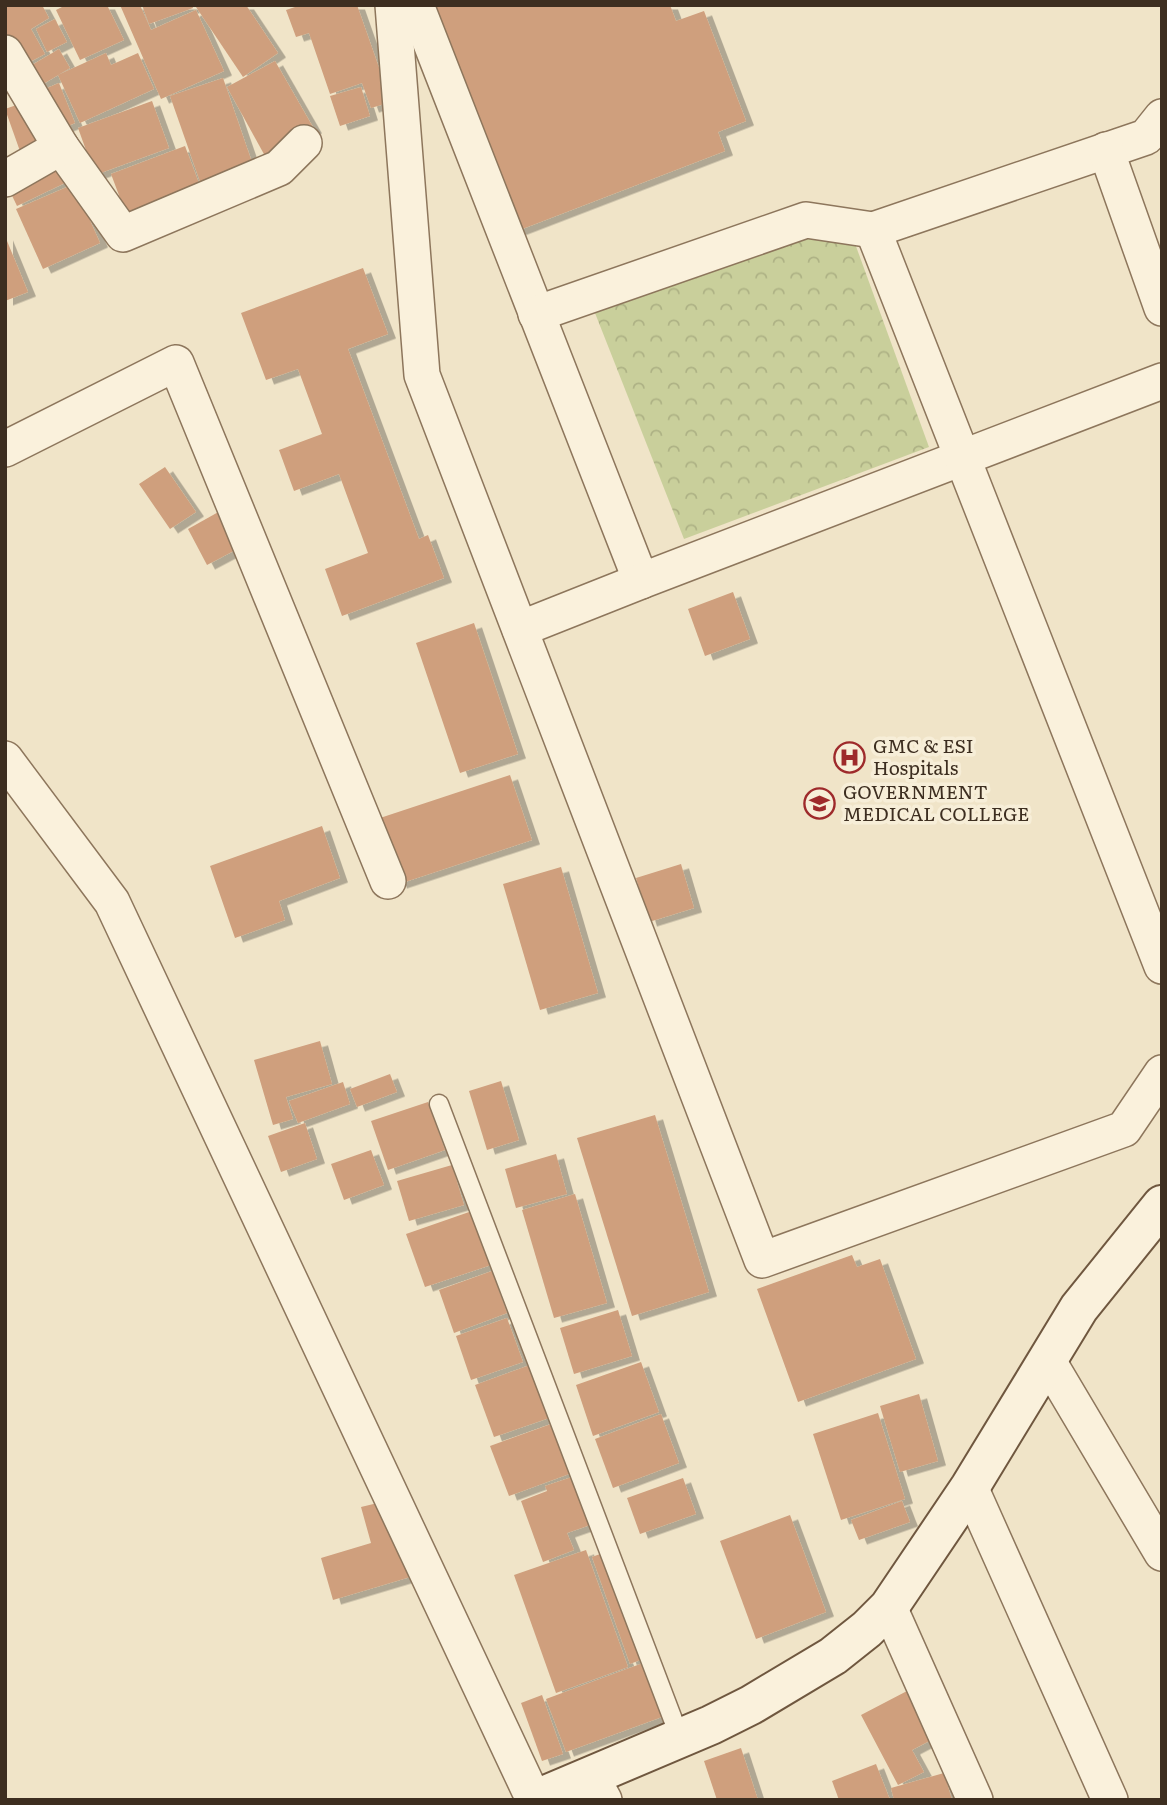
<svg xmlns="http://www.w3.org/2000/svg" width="1167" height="1805" viewBox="0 0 1167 1805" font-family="Literata,serif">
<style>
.park{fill:url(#park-crowns)}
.building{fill:#cf9f7d;filter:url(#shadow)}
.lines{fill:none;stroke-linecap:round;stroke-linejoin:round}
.lane-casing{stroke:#8d765c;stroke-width:21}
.street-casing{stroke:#8d765c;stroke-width:38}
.secondary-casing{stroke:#6f573f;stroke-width:42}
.lane{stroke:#faf1dc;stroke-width:18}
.street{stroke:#faf1dc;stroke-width:35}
.secondary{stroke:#faf1dc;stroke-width:38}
.labels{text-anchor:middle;stroke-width:7;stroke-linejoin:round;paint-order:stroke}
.poi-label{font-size:19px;fill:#3d2e20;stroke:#f7eed8;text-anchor:start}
</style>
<defs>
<pattern id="park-crowns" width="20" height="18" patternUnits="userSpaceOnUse" patternTransform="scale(1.75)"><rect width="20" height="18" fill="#c9cf9b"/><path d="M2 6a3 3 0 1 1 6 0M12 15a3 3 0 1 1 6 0" fill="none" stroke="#aeb285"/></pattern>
<filter id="shadow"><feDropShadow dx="8" dy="4.5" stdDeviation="0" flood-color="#0004"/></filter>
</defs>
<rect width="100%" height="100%" fill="#f0e4c8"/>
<!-- park -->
<path class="park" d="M 845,216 L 929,447 L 684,539 L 595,313 Z"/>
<!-- building -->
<g class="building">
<path d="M 5,5 L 42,5 L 49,18 L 31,29 L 45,54 L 18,68 L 5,45 Z"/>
<path d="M 66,5 L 107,5 L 124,40 L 80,60 L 56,10 Z"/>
<path d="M 120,5 L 140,5 L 151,30 L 196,10 L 224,71 L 161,99 Z"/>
<path d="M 142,5 L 192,5 L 193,8 L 149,24 Z"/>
<path d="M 199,5 L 246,5 L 278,53 L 243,77 L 196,7 Z"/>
<path d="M 301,5 L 357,5 L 391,102 L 371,108 L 362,83 L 330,94 L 309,33 L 296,37 L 286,10 Z"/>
<path d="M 430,5 L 670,5 L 676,21 L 704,11 L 746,121 L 718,132 L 725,151 L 517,231 Z"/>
<path d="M 55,19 L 67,42 L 47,52 L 36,29 Z"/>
<path d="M 59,49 L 70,68 L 33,90 L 22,71 Z"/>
<path d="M 106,53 L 111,65 L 138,53 L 154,89 L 80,123 L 58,75 Z"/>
<path d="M 275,61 L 314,129 L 265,156 L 227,87 Z"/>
<path d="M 223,78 L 255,171 L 203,190 L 170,96 Z"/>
<path d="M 59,83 L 75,123 L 56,131 L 40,91 Z"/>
<path d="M 361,87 L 370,116 L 340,126 L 330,96 Z"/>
<path d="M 28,101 L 44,145 L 21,154 L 5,109 Z"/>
<path d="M 152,101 L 169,148 L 95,175 L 78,128 Z"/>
<path d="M 185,146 L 203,194 L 129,222 L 111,174 Z"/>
<path d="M 60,157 L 71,180 L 17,206 L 6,183 Z"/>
<path d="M 74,184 L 100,243 L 43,269 L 16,209 Z"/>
<path d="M 5,236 L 28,292 L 5,301 Z"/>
<path d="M 363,268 L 388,334 L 348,349 L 419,539 L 428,535 L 444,578 L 342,616 L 325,569 L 368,553 L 339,474 L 294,491 L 279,450 L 322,434 L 298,369 L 266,380 L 241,313 Z"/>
<path d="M 165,467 L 196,512 L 170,529 L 139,484 Z"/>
<path d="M 222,510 L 241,547 L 207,565 L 188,529 Z"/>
<path d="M 733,592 L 750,639 L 705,656 L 688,609 Z"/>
<path d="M 474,623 L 518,754 L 460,773 L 416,643 Z"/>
<path d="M 510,775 L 532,840 L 399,884 L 377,819 Z"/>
<path d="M 322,826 L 340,878 L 279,901 L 285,920 L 235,938 L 210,866 Z"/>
<path d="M 681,864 L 694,908 L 649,922 L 636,878 Z"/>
<path d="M 561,867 L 598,993 L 540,1010 L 503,884 Z"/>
<path d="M 320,1041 L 332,1084 L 286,1097 L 293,1119 L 273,1125 L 254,1060 Z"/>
<path d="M 390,1074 L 397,1092 L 357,1107 L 350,1089 Z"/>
<path d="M 501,1081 L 519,1140 L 487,1150 L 469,1091 Z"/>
<path d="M 343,1082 L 350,1104 L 298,1123 L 289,1101 Z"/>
<path d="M 428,1102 L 445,1150 L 388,1170 L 371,1121 Z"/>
<path d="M 655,1115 L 709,1292 L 632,1316 L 577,1138 Z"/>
<path d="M 305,1123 L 317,1159 L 281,1172 L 268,1136 Z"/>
<path d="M 371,1150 L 384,1185 L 344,1200 L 331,1164 Z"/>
<path d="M 556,1154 L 567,1194 L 516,1208 L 505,1169 Z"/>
<path d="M 452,1165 L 464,1205 L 409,1221 L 397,1181 Z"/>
<path d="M 575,1194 L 607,1303 L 554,1318 L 522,1210 Z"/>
<path d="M 472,1211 L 491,1265 L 425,1287 L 406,1234 Z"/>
<path d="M 852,1255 L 857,1267 L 880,1259 L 916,1359 L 798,1402 L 757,1289 Z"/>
<path d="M 492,1271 L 507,1313 L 454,1333 L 439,1290 Z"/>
<path d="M 618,1310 L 632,1356 L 574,1374 L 560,1328 Z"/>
<path d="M 507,1318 L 523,1362 L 471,1380 L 456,1336 Z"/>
<path d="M 641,1362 L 659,1412 L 593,1436 L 576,1385 Z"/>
<path d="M 530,1365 L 549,1418 L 494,1437 L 475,1385 Z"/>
<path d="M 919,1394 L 938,1461 L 900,1472 L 880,1406 Z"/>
<path d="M 878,1413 L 905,1499 L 841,1520 L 813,1434 Z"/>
<path d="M 661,1414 L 679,1463 L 613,1488 L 595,1439 Z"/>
<path d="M 551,1424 L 569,1474 L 509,1496 L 490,1446 Z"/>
<path d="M 572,1477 L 590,1525 L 567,1533 L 574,1550 L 543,1562 L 521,1501 L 547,1491 L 545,1486 Z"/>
<path d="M 683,1478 L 696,1514 L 640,1534 L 627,1498 Z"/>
<path d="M 390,1500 L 420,1574 L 333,1600 L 321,1558 L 371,1543 L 361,1507 Z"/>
<path d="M 902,1501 L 910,1522 L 859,1540 L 851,1520 Z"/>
<path d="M 790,1515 L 826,1612 L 756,1639 L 720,1541 Z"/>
<path d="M 586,1550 L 628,1667 L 556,1693 L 514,1575 Z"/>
<path d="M 608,1551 L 648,1657 L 630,1664 L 592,1557 Z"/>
<path d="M 651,1660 L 670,1714 L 566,1752 L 546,1699 Z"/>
<path d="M 907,1691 L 933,1739 L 912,1750 L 924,1772 L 898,1785 L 861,1715 Z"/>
<path d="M 542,1695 L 563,1754 L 542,1761 L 521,1703 Z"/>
<path d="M 741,1748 L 758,1800 L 717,1800 L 704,1761 Z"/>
<path d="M 876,1764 L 890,1800 L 839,1800 L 832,1781 Z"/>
<path d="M 944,1773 L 952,1800 L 894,1800 L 891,1788 Z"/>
</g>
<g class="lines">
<defs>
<path id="lane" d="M 439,1104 L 680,1738"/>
<g id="street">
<path d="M 393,5 L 422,375 L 762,1260 L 1124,1129 L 1162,1073"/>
<path d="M 416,5 L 641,581 L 1162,381"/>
<path d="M 5,53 L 61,147 L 123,234 L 279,168 L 304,143"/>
<path d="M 1162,117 L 1146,137 L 873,230 L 1162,966"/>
<path d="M 1106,150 L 1162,308"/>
<path d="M 5,179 L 61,147"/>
<path d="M 536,314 L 806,220 L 873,230"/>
<path d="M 5,449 L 176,363 L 388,881"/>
<path d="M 520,629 L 641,581"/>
<path d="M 5,759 L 112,902 L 534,1800"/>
<path d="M 1048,1361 L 1162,1553"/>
<path d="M 970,1487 L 1110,1800"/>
<path d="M 889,1607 L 975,1800"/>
<path d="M 591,1776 L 604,1800"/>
</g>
<path id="secondary" d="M 534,1800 L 711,1725 L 751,1705 L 833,1656 L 867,1629 L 889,1607 L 970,1487 L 1079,1308 L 1162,1205"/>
</defs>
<!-- lane casing -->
<use href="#lane" class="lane-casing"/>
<!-- street casing -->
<use href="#street" class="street-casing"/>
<!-- secondary casing -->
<use href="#secondary" class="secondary-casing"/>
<!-- lane -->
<use href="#lane" class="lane"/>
<!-- street -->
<use href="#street" class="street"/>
<!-- secondary -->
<use href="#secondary" class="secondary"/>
</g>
<!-- icons -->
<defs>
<symbol id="hospital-ring" viewBox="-11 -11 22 22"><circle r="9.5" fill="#f7eed8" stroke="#9e2a2b" stroke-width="1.5"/><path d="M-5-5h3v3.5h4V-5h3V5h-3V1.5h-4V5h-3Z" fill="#9e2a2b"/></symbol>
<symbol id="university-ring" viewBox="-11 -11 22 22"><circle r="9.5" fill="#f7eed8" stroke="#9e2a2b" stroke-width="1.5"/><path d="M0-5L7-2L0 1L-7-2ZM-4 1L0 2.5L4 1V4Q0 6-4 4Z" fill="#9e2a2b"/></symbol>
</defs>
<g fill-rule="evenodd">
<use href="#hospital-ring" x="832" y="740" width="35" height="35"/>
<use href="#university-ring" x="802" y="786" width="35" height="35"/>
</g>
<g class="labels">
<!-- poi labels -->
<g class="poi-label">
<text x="873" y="753">GMC &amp; ESI<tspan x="873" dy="22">Hospitals</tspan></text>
<text x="843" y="799">GOVERNMENT<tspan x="843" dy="22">MEDICAL COLLEGE</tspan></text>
</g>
</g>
<!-- border -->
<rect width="1167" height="1805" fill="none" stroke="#3d2e20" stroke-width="14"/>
</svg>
